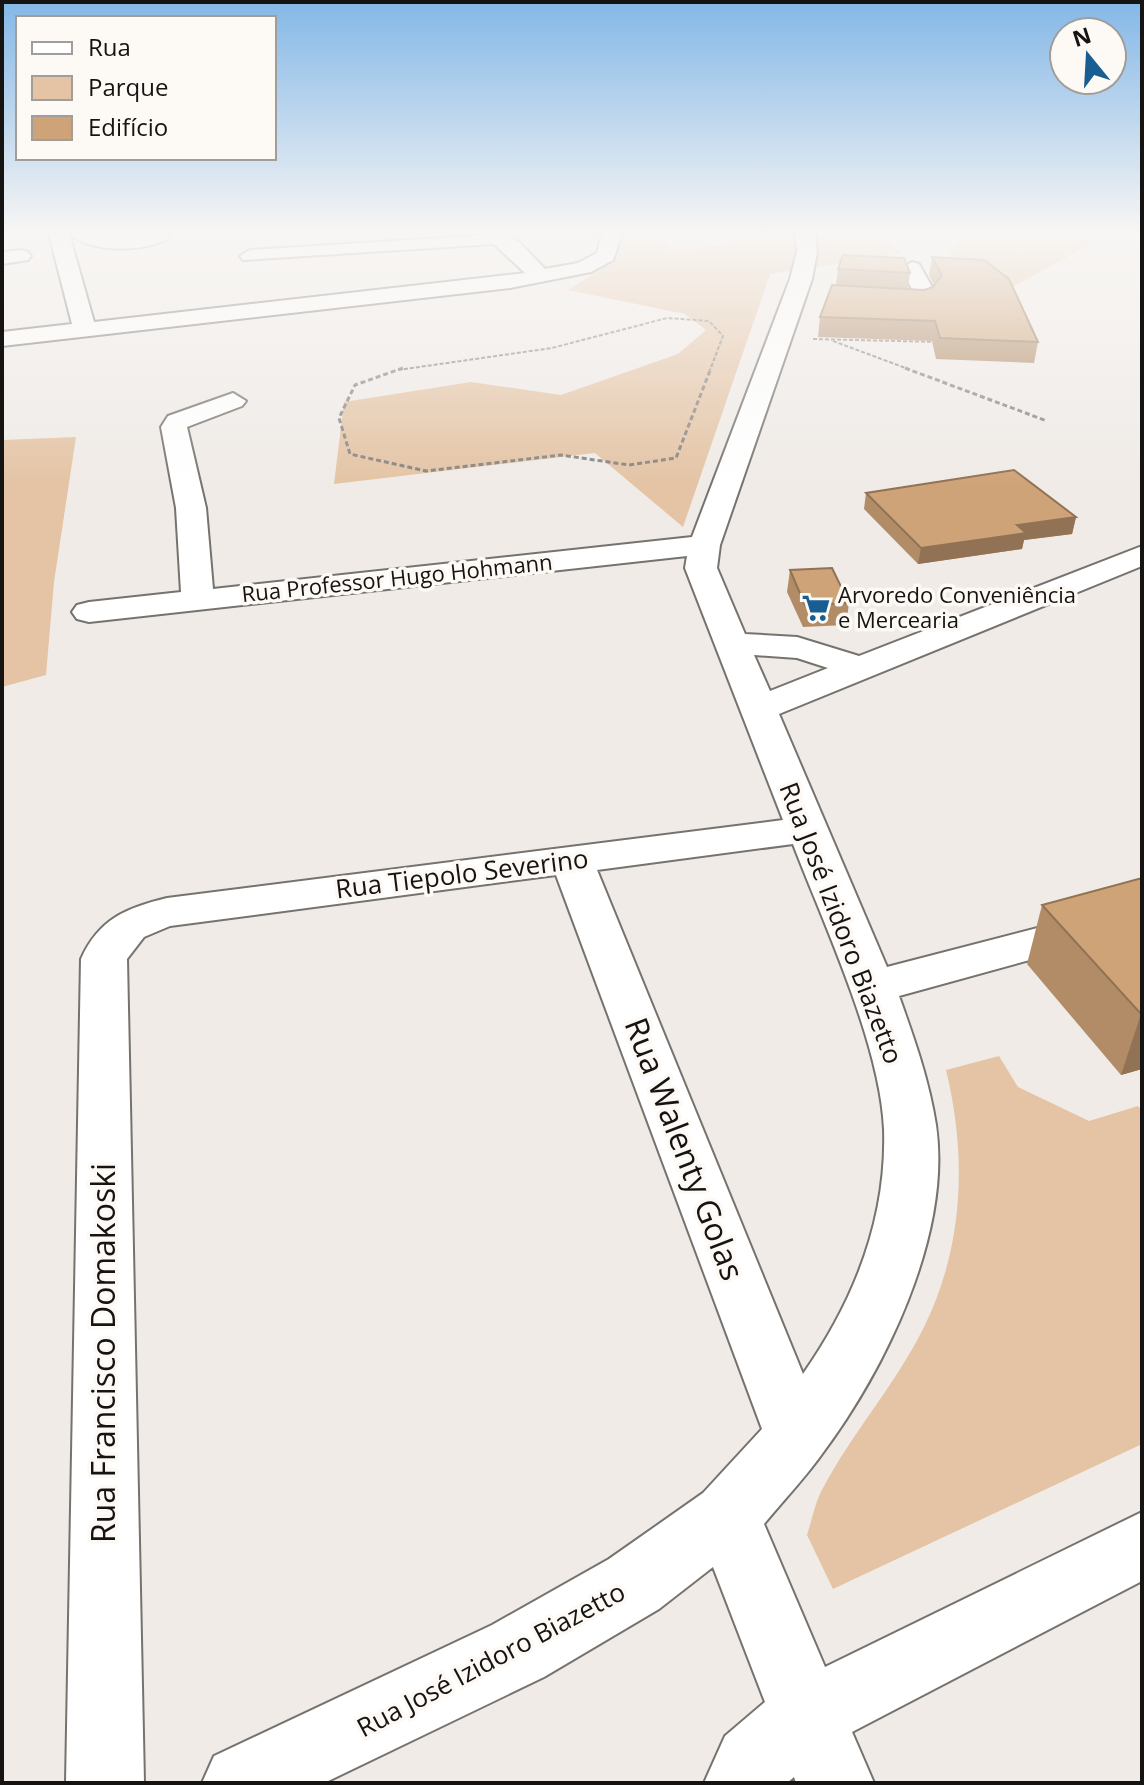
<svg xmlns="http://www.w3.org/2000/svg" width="1144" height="1785" viewBox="0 0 1144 1785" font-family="'Open Sans',sans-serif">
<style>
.green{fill:#e4c4a5}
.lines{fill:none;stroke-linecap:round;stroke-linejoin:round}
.minor-casing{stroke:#76736f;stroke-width:4}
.path-far1{stroke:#888481;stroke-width:2;stroke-dasharray:4 2;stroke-linecap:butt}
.path{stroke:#888481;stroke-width:3;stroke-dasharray:5 3;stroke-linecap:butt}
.minor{fill:#fff;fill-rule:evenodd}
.wall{fill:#b28c67}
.shaded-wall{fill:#917254}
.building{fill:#cfa378;stroke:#917254;stroke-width:2}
.labels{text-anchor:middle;stroke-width:7;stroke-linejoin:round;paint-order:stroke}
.far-street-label{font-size:22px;fill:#161413;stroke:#fdf9f4}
.far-poi-label{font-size:22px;fill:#161413;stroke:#fdf9f4;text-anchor:start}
.street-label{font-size:26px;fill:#161413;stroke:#fdf9f4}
.near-street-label{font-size:32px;fill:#161413;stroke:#fdf9f4}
</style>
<rect width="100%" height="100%" fill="#f0ebe7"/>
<!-- green -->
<g class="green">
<path d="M 756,234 L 878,234 L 902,254 L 770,274 L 683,527 L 595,453 L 334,484 L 344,402 L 471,382 L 561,395 L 678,354 L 706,330 L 685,314 L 568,290 L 615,260 L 624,238 L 657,236 L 673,250 L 722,245 Z"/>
<path d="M 917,234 L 1109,234 L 1000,294 L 948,253 L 964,238 Z"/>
<path d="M 76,437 L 54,582 L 46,675 L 2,687 L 2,440 Z"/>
<path d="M 999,1056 L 1018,1087 L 1089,1121 L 1138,1106 L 1142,1111 L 1142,1444 L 833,1589 L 807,1535 C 812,1520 815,1502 823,1488 C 852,1433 896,1384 924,1327 C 964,1246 967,1156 946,1070 Z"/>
</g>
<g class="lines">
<defs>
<g id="minor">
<path d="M 49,234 L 69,234 L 94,322 L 525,273 L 494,244 L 243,260 L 240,256 L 250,250 L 505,234 L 519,242 L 545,269 L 578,263 L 597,253 L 602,234 L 622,234 L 613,260 L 591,272 L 510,288 L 2,346 L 2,332 L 72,324 Z"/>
<path d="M 71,234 L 173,234 C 156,253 88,254 71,234 Z"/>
<path d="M 795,234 L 815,234 L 817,252 L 812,279 L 720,545 L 717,568 L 745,634 L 797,637 L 859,656 L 1142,546 L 1142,566 L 779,714 L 887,967 L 1142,901 L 1142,929 L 899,996 C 914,1038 929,1080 936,1125 C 952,1235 884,1372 819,1458 C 802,1481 782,1502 764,1524 L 825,1667 L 1142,1512 L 1142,1581 L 852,1732 L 874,1783 L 796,1783 L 794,1777 L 787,1783 L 704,1783 L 725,1736 L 765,1702 L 713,1567 L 659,1609 L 544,1677 L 324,1783 L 202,1783 L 214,1756 L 492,1625 L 609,1559 L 703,1493 L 762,1429 L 556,875 L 170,926 L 144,937 L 127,959 L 144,1783 L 66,1783 L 81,959 C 99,919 126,908 167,898 L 783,820 L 685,568 L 687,556 L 89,622 L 77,619 L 72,612 L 77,605 L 89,602 L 181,592 L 176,508 L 161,427 L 168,416 L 233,393 L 246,401 L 242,406 L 187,427 L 206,508 L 213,589 L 692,537 L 790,279 L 797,252 ZM 754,655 L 797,658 L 828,668 L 770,691 ZM 793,844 C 824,925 880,1043 884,1129 C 887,1219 854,1301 803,1374 L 597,870 Z"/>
<path d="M 21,250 L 28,252 L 31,256 L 28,260 L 2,264 L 2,252 Z"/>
<path d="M 912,262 L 919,264 L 936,294 L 928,304 L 866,303 L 863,298 L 874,291 L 913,292 L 902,268 Z"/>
</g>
</defs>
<!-- minor casing -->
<use href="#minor" class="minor-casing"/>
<!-- path-far1 -->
<g class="path-far1">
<path d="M 813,339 L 939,342"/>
<path d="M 833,341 L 911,370"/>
<path d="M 398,370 L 552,348 L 667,318 L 709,321 L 723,336 L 710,370"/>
</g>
<!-- path -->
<g class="path">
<path d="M 403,368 L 355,385 L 339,418 L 350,454 L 426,471 L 561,455 L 629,465 L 676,458 L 711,368"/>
<path d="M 905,368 L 1047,421"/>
</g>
<!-- minor -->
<use href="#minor" class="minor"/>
</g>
<!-- wall -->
<g class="wall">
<path d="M 932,257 L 1038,342 L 1034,363 L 936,359 L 932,341 L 818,337 L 820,317 L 933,287 L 934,285 L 929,275 Z"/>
<path d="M 838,269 L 910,273 L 908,289 L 836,285 Z"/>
<path d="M 866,493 L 1076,517 L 1072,534 L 1024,540 L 1022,549 L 918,564 L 864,509 Z"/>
<path d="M 790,570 L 849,603 L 846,625 L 803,627 L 787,592 Z"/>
<path d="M 1142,878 L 1142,1069 L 1121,1075 L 1027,964 L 1042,905 Z"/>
</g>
<!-- shaded-wall -->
<g class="shaded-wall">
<path d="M 1076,517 L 1072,534 L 1024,540 L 1022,549 L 918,564 L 921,548 L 1017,525 Z"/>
<path d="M 1141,1014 L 1142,1069 L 1121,1075 Z"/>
</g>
<!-- building -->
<g class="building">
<path d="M 843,255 L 904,258 L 910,273 L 838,269 Z"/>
<path d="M 932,257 L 984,260 L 1009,279 L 1038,342 L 940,338 L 935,321 L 820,317 L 832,285 L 924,290 L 933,287 L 942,275 Z"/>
<path d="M 1014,470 L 1076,517 L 1017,525 L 1026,533 L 921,548 L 866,493 Z"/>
<path d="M 832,568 L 849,603 L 805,605 L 790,570 Z"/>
<path d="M 1142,878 L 1142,1014 L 1141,1014 L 1042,905 Z"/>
</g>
<!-- sky -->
<linearGradient id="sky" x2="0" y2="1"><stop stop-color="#83b7e7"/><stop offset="0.48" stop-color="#f8f6f4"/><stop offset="1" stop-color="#f8f6f4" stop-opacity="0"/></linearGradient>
<rect width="1144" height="484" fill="url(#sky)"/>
<!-- icons -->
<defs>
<symbol id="supermarket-bare" viewBox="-9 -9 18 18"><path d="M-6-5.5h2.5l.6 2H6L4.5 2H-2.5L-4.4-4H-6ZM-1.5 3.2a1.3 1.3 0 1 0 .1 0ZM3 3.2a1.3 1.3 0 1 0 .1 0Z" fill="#185e93" stroke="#fdf9f4" stroke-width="2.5" paint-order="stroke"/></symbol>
</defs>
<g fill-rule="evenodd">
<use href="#supermarket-bare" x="796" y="588" width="40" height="40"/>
</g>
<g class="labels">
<!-- far-street labels -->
<g class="far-street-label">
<text transform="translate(397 578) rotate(-6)" y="8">Rua Professor Hugo Hohmann</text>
</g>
<!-- far-poi labels -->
<g class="far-poi-label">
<text x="838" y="603">Arvoredo Conveniência<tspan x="838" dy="25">e Mercearia</tspan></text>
</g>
<!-- street labels -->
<g class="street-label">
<text transform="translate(462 874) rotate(-7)" y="9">Rua Tiepolo Severino</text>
<text transform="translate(841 923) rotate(69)" y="9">Rua José Izidoro Biazetto</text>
<text transform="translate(491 1660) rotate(-28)" y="9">Rua José Izidoro Biazetto</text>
</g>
<!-- near-street labels -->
<g class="near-street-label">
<text transform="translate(684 1149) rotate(69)" y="11">Rua Walenty Golas</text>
<text transform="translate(104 1353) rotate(-90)" y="11">Rua Francisco Domakoski</text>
</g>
</g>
<!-- border -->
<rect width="1144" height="1785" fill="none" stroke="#161413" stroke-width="8"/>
<!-- legend -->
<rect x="16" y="16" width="260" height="144" fill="#fdf9f4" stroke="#a19d9a" stroke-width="2"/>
<rect x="32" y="42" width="40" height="12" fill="#ffffff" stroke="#a19d9a" stroke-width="2"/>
<text x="88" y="56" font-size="24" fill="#161413">Rua</text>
<rect x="32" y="76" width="40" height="24" fill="#e4c4a5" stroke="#a19d9a" stroke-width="2"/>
<text x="88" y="96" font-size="24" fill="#161413">Parque</text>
<rect x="32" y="116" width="40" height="24" fill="#cfa378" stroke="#a19d9a" stroke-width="2"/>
<text x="88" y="136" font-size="24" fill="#161413">Edifício</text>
<!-- north arrow -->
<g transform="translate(1088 56) rotate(342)"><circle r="38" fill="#fdf9f4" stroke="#a19d9a" stroke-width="2"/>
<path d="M0-6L14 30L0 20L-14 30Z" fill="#185e93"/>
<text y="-12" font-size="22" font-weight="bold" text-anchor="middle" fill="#161413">N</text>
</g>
</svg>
